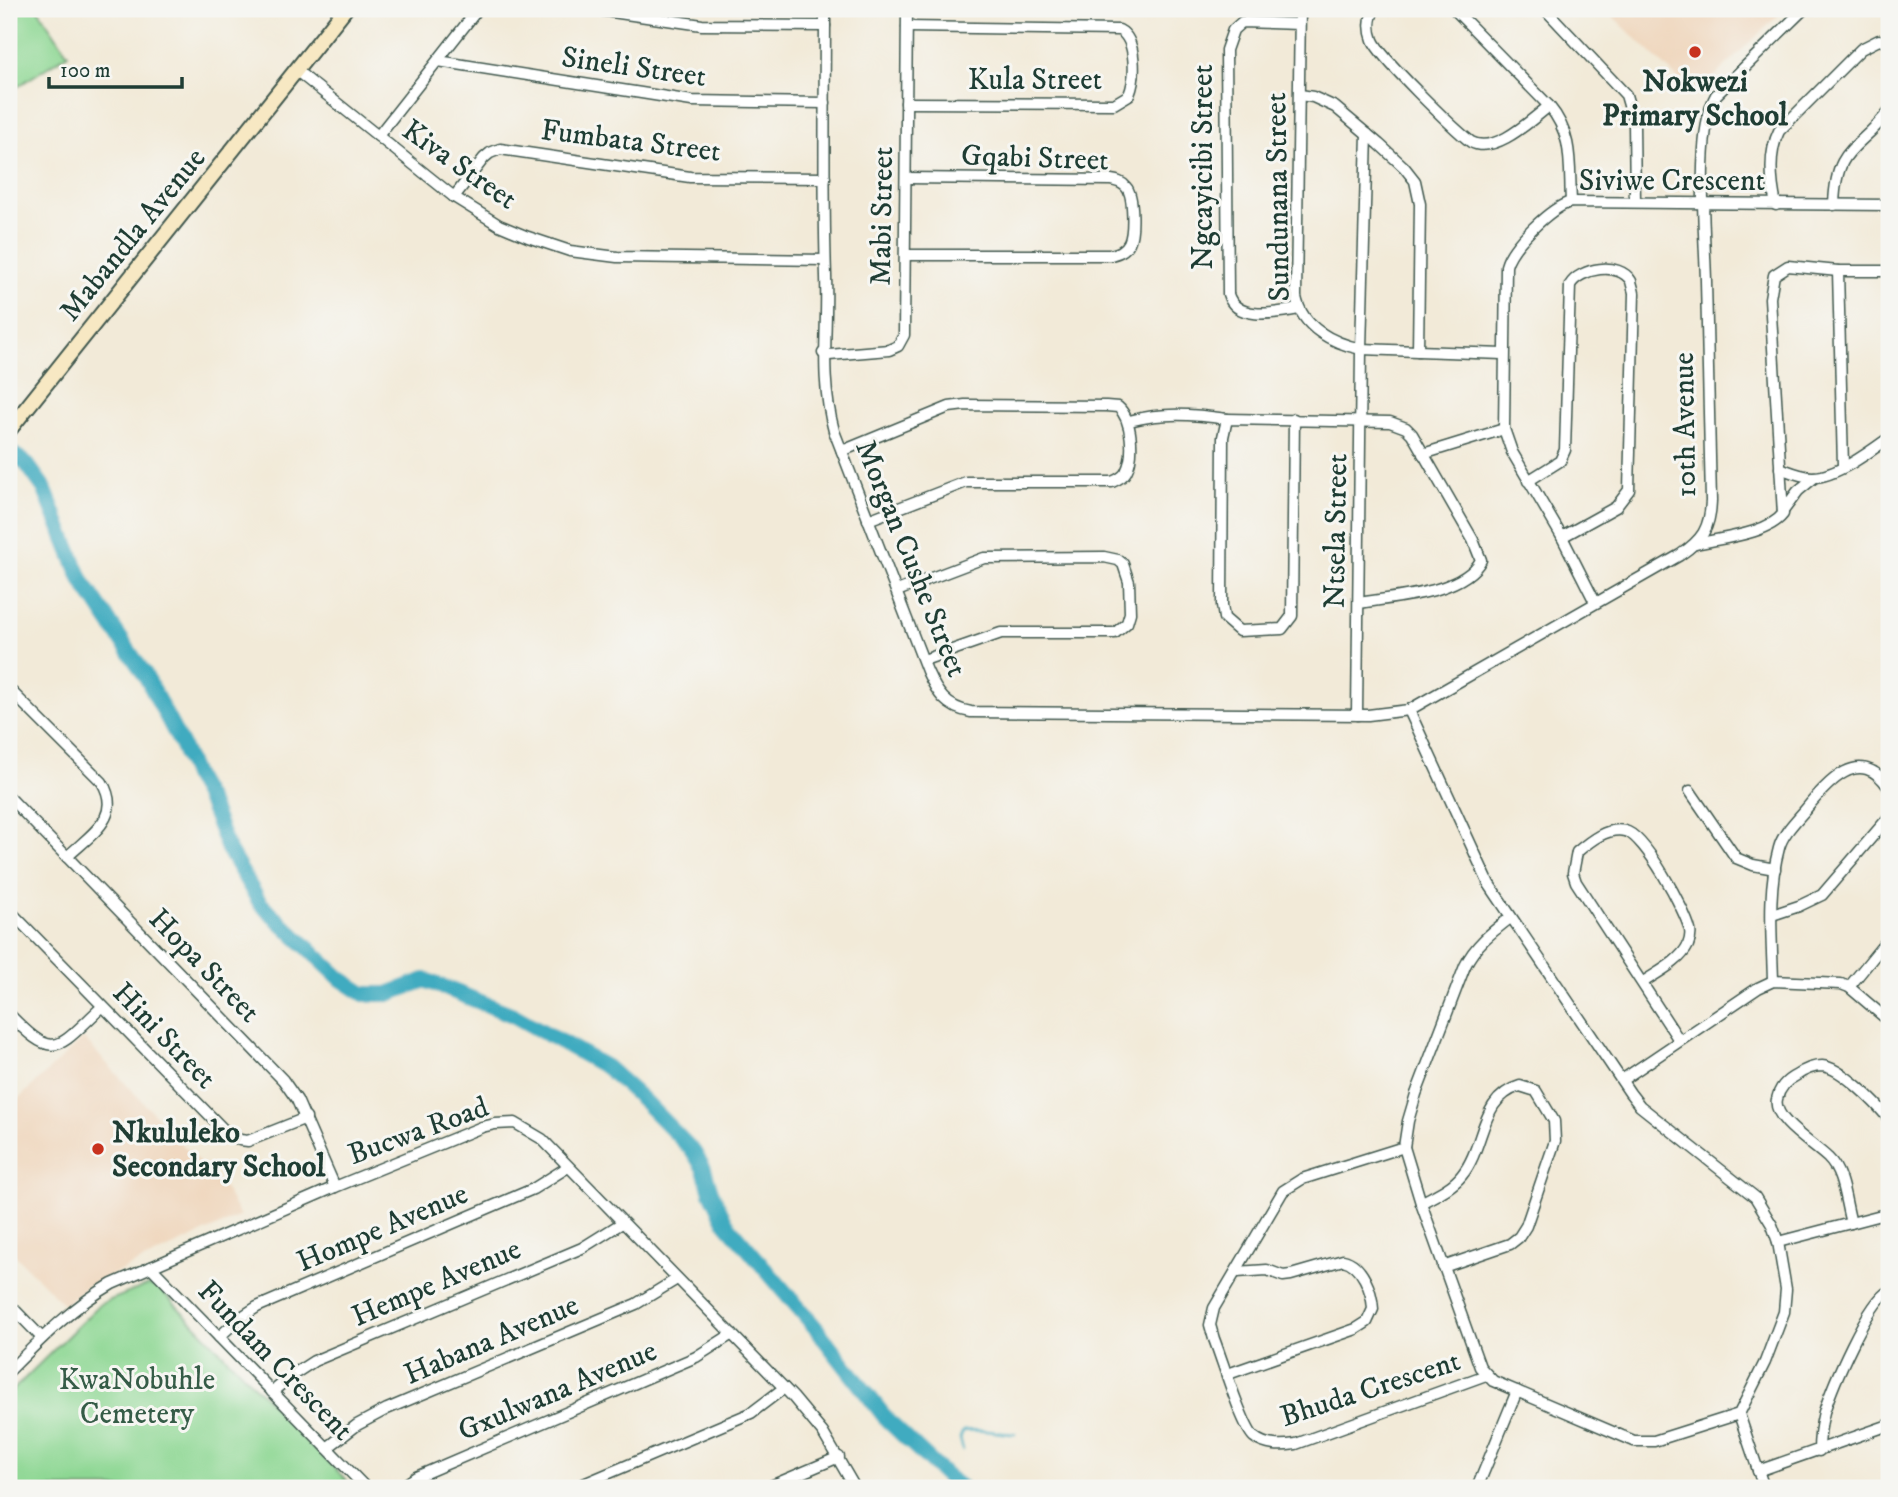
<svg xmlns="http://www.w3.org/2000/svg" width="1898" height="1497" viewBox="0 0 1898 1497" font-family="'IM FELL DW Pica',serif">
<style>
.built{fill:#efd6bc}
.green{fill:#8dd793;stroke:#568a64;stroke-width:2}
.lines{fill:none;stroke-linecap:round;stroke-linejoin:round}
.stream{stroke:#41abc0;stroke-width:2.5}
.river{stroke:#41abc0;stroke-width:16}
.street-casing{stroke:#3f574d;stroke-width:13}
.secondary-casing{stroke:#3f574d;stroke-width:18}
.street{stroke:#fff;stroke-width:10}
.secondary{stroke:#f7e8c3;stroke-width:14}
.poi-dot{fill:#c8321e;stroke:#f6f6f2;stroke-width:2.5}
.labels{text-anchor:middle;stroke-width:6;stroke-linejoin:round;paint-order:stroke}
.street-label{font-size:30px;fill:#1f3d34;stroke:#f6f6f2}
.poi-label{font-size:30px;font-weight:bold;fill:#1f3d34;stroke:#f6f6f2}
.park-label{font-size:30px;fill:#355c47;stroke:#f6f6f2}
</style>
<rect width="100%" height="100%" fill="#f6f6f2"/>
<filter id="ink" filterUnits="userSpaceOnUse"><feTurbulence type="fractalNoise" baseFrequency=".0143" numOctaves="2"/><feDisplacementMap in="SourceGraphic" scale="14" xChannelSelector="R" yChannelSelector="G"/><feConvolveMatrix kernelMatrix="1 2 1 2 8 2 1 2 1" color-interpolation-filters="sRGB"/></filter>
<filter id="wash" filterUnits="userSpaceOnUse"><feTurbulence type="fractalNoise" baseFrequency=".00686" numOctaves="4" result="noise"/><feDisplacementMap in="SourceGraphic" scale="28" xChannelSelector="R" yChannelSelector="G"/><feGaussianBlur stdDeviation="1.57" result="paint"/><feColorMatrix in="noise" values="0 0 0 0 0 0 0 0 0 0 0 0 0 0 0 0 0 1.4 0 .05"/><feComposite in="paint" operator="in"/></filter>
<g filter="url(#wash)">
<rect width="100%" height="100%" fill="#f2ead8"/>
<!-- built -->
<g class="built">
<path d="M 1605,9 L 1785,9 L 1695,95 Z"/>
<path d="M 83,1038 L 226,1191 L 240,1216 L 85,1287 L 64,1305 L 9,1249 L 9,1108 Z"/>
</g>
<!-- green -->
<g class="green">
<path d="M 9,9 L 38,9 L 68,54 L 9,92 Z"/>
<path d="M 148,1285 L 159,1288 L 354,1488 L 9,1488 L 9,1394 L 100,1304 Z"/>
</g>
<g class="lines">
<!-- stream -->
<path class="stream" d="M 963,1450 L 960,1438 L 963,1431 C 978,1428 998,1433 1015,1434"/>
<!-- river -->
<path class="river" d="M 9,452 L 26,463 L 44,488 L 82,581 L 145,675 L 182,746 L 196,780 L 211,806 L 228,849 L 260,903 L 341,979 L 364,994 L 388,994 L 425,980 L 513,1015 L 606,1067 L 644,1101 L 693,1151 L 704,1169 L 711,1192 L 726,1223 L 815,1327 L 888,1421 L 947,1477 L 962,1488"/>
</g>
</g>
<g filter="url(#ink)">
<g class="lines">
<defs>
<g id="street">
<path d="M 591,9 L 702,25 L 825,26"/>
<path d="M 825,9 C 825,98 823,187 826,276 C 828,331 819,376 834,431 L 927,671 C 937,693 946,708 971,712 L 1368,715 L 1409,710 L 1680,555 C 1702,540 1710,529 1711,501 C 1709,428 1708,354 1706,281 C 1705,236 1695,131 1716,95 L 1804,9"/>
<path d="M 1300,9 L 1296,297 C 1302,328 1333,343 1361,349 L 1503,354"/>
<path d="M 1375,9 C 1369,18 1369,30 1373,40 C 1379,56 1454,129 1471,142 C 1495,155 1531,120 1549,106"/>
<path d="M 1454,9 L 1549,106 C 1574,136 1569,165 1571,202"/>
<path d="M 1545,9 L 1626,95 L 1634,123 L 1635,202"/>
<path d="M 438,61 L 692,101 L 825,103"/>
<path d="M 297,71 L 454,197 L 499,225 L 528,237 L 570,251 L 617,257 L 825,260"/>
<path d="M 1300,95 L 1313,97 L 1335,107 L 1379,144 L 1404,167 L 1415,181 L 1420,204 L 1418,351"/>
<path d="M 906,103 L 1114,104 L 1129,95 C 1136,78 1137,39 1119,30 L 907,27"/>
<path d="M 378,136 L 478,9"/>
<path d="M 454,197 L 484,158 L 490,153 L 500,149 L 690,177 L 825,178"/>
<path d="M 1776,205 C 1771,182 1768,153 1779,131 L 1861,49 L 1879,40 L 1889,43"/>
<path d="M 1834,205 C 1836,144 1858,152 1889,111"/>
<path d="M 906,255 L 1111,255 C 1118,253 1125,251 1129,243 C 1134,233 1134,195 1126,187 C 1122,182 1117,181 1111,180 L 906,178"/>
<path d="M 1838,271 L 1843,466"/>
<path d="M 1299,309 C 1276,313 1236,322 1228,294 L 1226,50 L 1233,30 L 1242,22 L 1299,24"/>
<path d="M 823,353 L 829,355 L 889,350 L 898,346 L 904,335 L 907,9"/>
<path d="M 1294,419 L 1292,616 L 1282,629 L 1239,631 L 1224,618 L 1222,605 L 1223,437 L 1227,419 L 1390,422 L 1406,428 L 1412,434 L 1473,540 L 1481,560 C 1463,594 1393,597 1359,603"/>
<path d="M 1129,421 C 1163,412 1192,414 1227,419"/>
<path d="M 842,451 L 949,407 L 965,405 L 1106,406 L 1118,407 C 1132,419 1135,455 1126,472 C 1123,477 1117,480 1112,482 L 966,482 L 868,520"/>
<path d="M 1423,454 L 1504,429"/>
<path d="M 1780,468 C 1791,472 1802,477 1813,477 C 1836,477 1871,451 1889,438"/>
<path d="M 1528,481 L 1560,461 L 1565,450 L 1570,285 C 1580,268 1619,261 1631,281 C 1631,282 1634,292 1634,293 L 1629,490 L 1616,507 L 1562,537"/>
<path d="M 1783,511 L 1798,491 L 1815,477"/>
<path d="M 1696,544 C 1721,538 1768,534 1783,514 L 1770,298 L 1774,275 L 1788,266 L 1838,271 L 1889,271"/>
<path d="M 897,591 L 984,558 L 1104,557 L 1118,560 L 1123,564 L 1129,582 L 1130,613 L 1127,623 L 1115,633 L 1001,633 L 924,660"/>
<path d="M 1595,602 L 1562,537 L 1512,452 L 1504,429 L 1506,266 C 1511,246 1551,207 1571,202 L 1889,205"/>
<path d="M 9,689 L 102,782 C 123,817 91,834 67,857"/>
<path d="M 1409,710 L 1489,884 L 1630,1093 L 1640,1106 L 1755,1197 L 1772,1225 L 1778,1242 L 1786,1289 L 1784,1312 L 1765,1362 L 1739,1414 L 1654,1441 L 1634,1441 L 1493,1381 L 1480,1367 L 1421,1203 L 1404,1147 L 1408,1121 L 1416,1094 L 1465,966 C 1475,945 1492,932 1510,918"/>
<path d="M 1357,715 L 1361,349 L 1367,134"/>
<path d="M 1690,791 L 1736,858 L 1753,865 L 1775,869"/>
<path d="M 9,797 L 283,1080 L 297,1100 L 335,1187"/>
<path d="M 9,910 L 226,1132 L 240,1140 L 248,1141 L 306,1118"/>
<path d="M 1772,915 L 1799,906 L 1822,895 L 1889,817"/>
<path d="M 1773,981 C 1772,938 1767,891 1779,848 C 1783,833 1796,821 1806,809 C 1827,783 1860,744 1889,788"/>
<path d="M 1642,983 C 1656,973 1680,962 1688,945 C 1690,940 1691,935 1690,930 C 1685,910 1645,835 1625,831 C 1607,827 1590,841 1577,852 L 1573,873 L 1576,882 L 1679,1040"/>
<path d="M 1849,987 L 1889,938"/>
<path d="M 9,1014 C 56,1063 57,1048 102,1007"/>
<path d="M 1622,1080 L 1758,988 L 1773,981 L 1841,984 L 1849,987 L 1889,1021"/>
<path d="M 1404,1147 L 1302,1179 L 1283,1191 L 1214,1308 L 1210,1325 L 1214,1339 C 1222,1359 1242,1426 1254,1437 C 1266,1447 1282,1446 1296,1444 L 1486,1375"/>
<path d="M 1421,1203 C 1435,1195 1452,1188 1462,1175 C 1486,1145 1479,1098 1520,1086 L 1536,1091 L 1554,1121 L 1555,1141 L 1526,1226 L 1519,1237 L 1510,1244 L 1443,1267"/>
<path d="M 1851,1223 C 1845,1203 1844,1173 1828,1158 C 1814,1144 1772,1120 1777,1099 C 1779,1088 1787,1080 1797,1075 C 1804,1070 1813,1066 1822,1066 C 1841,1067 1877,1104 1889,1119"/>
<path d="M 1778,1242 L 1889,1213"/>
<path d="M 151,1267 L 366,1488"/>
<path d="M 9,1304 L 42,1338"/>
<path d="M 219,1337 L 240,1318 L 257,1307 L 533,1189 L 568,1167"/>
<path d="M 9,1371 C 41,1339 72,1307 112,1284 L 335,1187 L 482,1127 L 495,1124 L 515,1123 L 542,1139 L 793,1397 L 823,1433 L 855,1488"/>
<path d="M 1228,1374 L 1356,1329 L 1367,1322 L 1373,1309 C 1372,1291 1362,1264 1343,1260 L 1291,1275 L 1283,1276 L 1267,1270 L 1237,1272"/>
<path d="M 272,1392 L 294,1374 L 314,1361 L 582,1248 L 622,1223"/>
<path d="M 1739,1414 L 1764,1488"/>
<path d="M 327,1448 L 357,1425 L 387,1409 L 636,1304 L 677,1279"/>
<path d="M 1819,1451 C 1819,1438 1821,1424 1824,1412 C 1832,1387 1868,1301 1889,1291"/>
<path d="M 1758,1471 L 1889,1425"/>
<path d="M 400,1488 L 416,1477 L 696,1357 L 732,1334"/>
<path d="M 574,1488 L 751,1413 L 784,1388"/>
<path d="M 766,1488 L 839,1457"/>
<path d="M 1477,1488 L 1517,1391"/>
</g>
<path id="secondary" d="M 9,430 L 345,9"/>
</defs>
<!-- street casing -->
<use href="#street" class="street-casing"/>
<!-- secondary casing -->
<use href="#secondary" class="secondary-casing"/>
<!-- street -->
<use href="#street" class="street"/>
<!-- secondary -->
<use href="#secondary" class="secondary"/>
</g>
</g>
<!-- markers -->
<g class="poi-dot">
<circle cx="1695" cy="52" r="7"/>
<circle cx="98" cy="1149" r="7"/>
</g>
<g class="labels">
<!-- street labels -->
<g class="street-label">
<text transform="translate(634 66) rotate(8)" y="10">Sineli Street</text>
<text x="1035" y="89">Kula Street</text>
<text transform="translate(631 140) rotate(7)" y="10">Fumbata Street</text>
<text transform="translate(1035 157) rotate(2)" y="10">Gqabi Street</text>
<text transform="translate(460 164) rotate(35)" y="10">Kiva Street</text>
<text transform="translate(1202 167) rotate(-90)" y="10">Ngcayicibi Street</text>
<text x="1672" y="190">Siviwe Crescent</text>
<text transform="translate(1277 197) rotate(-91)" y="10">Sundunana Street</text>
<text transform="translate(881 216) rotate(-89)" y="10">Mabi Street</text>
<text transform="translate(132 234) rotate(-51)" y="10">Mabandla Avenue</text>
<text transform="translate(1684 425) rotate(-91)" y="10">10th Avenue</text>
<text transform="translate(1335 531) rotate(-89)" y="10">Ntsela Street</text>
<text transform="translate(912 558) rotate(68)" y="10">Morgan Cushe Street</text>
<text transform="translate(205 965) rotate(46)" y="10">Hopa Street</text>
<text transform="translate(165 1035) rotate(46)" y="10">Hini Street</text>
<text transform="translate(418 1130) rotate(-20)" y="10">Bucwa Road</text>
<text transform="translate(382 1227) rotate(-23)" y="10">Hompe Avenue</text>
<text transform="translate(436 1282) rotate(-23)" y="10">Hempe Avenue</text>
<text transform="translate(491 1339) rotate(-23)" y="10">Habana Avenue</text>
<text transform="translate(276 1360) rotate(46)" y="10">Fundam Crescent</text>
<text transform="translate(1370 1388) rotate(-18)" y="10">Bhuda Crescent</text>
<text transform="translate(557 1390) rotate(-23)" y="10">Gxulwana Avenue</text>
</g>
<!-- poi labels -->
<g class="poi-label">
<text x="1695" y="91">Nokwezi<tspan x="1695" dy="34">Primary School</tspan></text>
<text x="112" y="1142" text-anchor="start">Nkululeko<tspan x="112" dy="34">Secondary School</tspan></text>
</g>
<!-- park labels -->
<g class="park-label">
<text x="137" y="1389">KwaNobuhle<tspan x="137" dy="34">Cemetery</tspan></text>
</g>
</g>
<!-- margin -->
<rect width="1898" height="1497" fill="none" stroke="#f6f6f2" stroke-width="35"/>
<!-- scale -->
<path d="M49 77v10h133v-10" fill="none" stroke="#1f3d34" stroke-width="3.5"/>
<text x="60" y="77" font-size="21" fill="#1f3d34" stroke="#f6f6f2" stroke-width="5" paint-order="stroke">100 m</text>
</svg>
